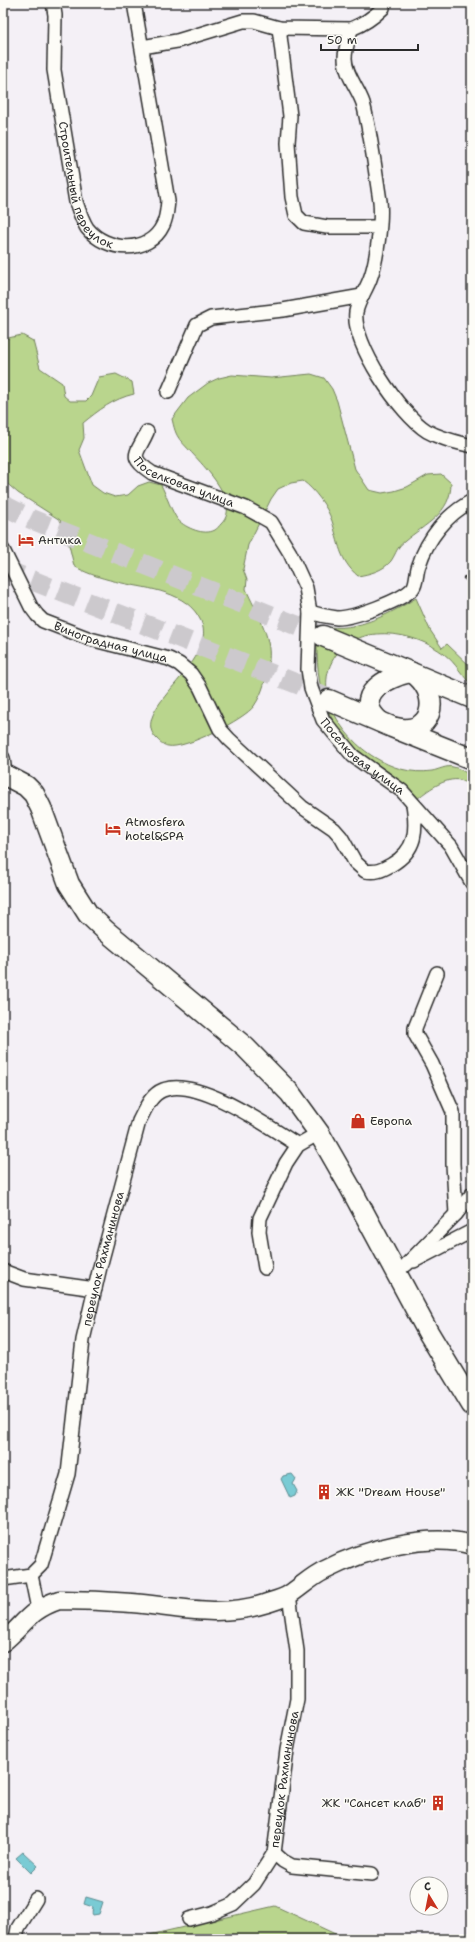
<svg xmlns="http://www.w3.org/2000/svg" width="475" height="1942" viewBox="0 0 475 1942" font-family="'Shantell Sans',sans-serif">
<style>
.green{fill:#b9d58d;stroke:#72805c}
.water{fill:#7acbd4;stroke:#5a8b90}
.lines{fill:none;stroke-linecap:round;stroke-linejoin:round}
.primary-tunnel{stroke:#ccc9cd;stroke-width:20;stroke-dasharray:20 10;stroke-linecap:butt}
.street-casing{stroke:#2b2b2b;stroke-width:16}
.secondary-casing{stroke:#2b2b2b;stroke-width:21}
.primary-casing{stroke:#2b2b2b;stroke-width:23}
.street{stroke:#fdfcf7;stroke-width:13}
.secondary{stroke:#fdfcf7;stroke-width:18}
.primary{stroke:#fdfcf7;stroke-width:20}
.rail-casing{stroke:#2b2b2b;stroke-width:4.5}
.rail{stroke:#fdfcf7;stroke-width:3;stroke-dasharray:9;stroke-linecap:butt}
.labels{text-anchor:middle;stroke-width:3;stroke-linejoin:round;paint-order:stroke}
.street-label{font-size:12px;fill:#2b2b2b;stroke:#fdfcf7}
.poi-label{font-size:12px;fill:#2b2b2b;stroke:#fdfcf7;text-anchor:start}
</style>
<rect width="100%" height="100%" fill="#f4f0f6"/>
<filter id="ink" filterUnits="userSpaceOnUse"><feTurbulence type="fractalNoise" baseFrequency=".025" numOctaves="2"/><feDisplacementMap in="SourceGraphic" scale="8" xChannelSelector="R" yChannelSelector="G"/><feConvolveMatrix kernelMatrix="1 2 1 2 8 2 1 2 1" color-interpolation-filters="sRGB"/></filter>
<g filter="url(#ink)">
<!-- green -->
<g class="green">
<path d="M 22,335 L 33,341 L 40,368 L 62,383 L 64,396 L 70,401 L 86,401 L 91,396 L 99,377 L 116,374 L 132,382 L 134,394 C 113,399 99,410 83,423 L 84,438 L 79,450 L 92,485 L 103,493 L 115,497 L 128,495 L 138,486 L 149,482 L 161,485 C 166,494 172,513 178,520 C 186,528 204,536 215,530 C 217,529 219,526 221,524 C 245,501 194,457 181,441 C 175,434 174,427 172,419 L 188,398 L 208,383 L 219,378 L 232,375 L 271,378 L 311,374 L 324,378 L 332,389 L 337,401 L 355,469 L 369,490 L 382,493 L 394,491 L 407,487 L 428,475 L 441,474 L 451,483 C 451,514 425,524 405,541 C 396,548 397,552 391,561 C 383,571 369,574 358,576 C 339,560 339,543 332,521 C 327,506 315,490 303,481 L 291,483 L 278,489 L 271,499 L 248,545 L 243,569 L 247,580 L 246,589 C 255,610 272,636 269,660 C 267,676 263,693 254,706 C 245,719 184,750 168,746 C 165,746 160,742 158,740 C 124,710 220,664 201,621 C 187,591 149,589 122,583 C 105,579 89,575 74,566 L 66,532 L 60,520 L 18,493 L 3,480 L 3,342 L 8,338 Z"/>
<path d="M 416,598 L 430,630 L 442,648 L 447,644 L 472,668 L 472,685 C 462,676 456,663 444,654 C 415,632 361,622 336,655 C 310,691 343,738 374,757 C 392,768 411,774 432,771 C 438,770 447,765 453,767 C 459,768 466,773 472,776 L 472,786 C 468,784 464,781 460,780 C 445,777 426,791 416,800 C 399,775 388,773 365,756 C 318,720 316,678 317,624 C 349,636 388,615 416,598 Z"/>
<path d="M 275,1906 L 346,1939 L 132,1939 Z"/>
</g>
<!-- water -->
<g class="water">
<path d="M 292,1474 L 296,1479 L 293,1484 L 297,1491 L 295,1496 L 290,1498 L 281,1479 L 283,1476 Z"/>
<path d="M 23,1852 L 38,1866 L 31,1873 L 16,1858 Z"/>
<path d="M 86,1897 L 103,1902 L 99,1914 L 93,1915 L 92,1913 L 93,1907 L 84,1904 Z"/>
</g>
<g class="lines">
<!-- primary-tunnel -->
<g class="primary-tunnel">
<path d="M 3,505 L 31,519 L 323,636"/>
<path d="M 3,569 L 300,685 L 328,699"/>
</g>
<defs>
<g id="street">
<path id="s1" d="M 53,3 L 55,15 L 54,70 L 76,202 C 79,211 82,220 87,228 C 106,252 149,255 163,225 C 167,217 167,209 168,201 L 134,3"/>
<path d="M 279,28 L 290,116 L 288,143 L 292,197 L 296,215 L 304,223 L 327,227 L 379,227"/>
<path d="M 351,29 C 349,38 345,49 345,58 C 345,74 358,88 363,103 C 371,134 375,169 380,201 C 382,220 377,261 370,279 C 366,290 358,301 356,312 C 352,344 400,414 427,431 C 441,439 456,442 472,446"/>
<path d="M 142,47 L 177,41 L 243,21 L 254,21 L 279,28 L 351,29 C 364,24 373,18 383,8 L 383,3"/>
<path d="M 168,392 L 197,325 L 211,318 L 283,310 L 362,296"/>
<path id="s2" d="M 147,432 C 137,455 127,456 152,473 L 246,508 L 271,522 L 290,553 L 306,588 L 310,612 L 308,669 L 311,688 L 323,720 L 353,756 L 402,791 L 451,846 L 472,883"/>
<path id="s3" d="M 3,550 L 31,607 L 37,615 L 43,621 L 90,639 L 169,659 L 179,664 L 191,674 L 200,687 L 220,729 L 229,739 L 302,807 L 334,829 L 341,837 L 355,862 L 365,871 C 376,873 382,870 391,865 C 417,850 417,830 413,804"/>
<path d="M 310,612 C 319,615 328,617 337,618 C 353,618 402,601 413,588 C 417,583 416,572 419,565 C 427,539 447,514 472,501"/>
<path d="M 3,758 L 5,774"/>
<path d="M 437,973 L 415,1028 L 415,1034 L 432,1064 L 453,1112 L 453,1164 L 456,1214"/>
<path d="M 414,1261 L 472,1231"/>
<path d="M 406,1265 L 456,1214 L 472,1194"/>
<path d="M 265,1268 L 259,1232 L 260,1218 L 286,1163 L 298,1145 L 319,1133"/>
<path d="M 3,1271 L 24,1279 L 95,1289"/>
<path d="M 31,1575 L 38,1609"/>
<path id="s4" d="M 3,1579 L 31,1575 L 41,1565 L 68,1474 L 83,1340 L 100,1267 L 139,1121 C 145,1110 150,1095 163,1090 C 197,1076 269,1127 298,1145"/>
<path d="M 274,1853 L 283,1861 L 292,1866 L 372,1874"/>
<path id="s5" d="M 189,1919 L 212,1913 L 233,1904 L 254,1884 L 274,1853 L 287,1750 L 297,1699 L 297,1651 L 289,1595"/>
<path d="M 16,1939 L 18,1928 L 36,1899"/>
</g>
<path id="secondary" d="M 3,1642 C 25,1624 29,1610 59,1600 C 83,1600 108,1601 132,1603 C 178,1607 219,1618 264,1604 C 273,1601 283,1599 290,1594 C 302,1586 312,1576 325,1570 C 363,1550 429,1532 472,1545"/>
<g id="primary">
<path d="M 323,636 L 472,698"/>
<path d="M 329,700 L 392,727 L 472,759"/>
<path d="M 379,721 C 351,696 387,677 410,672"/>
<path d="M 396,728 C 431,736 442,699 417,676"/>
<path d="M 3,774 L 26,786 L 34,794 L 41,808 L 69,884 L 88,914 L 106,931 L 245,1047 L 290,1093 L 319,1133 L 350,1187 L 428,1332 L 472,1405"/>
</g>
</defs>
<!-- street casing -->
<use href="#street" class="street-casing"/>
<!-- secondary casing -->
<use href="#secondary" class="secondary-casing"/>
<!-- primary casing -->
<use href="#primary" class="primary-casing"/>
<!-- street -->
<use href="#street" class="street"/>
<!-- secondary -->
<use href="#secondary" class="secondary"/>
<!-- primary -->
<use href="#primary" class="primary"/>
<defs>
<path id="rail" d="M 465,578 L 472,581"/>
</defs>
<!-- rail casing -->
<use href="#rail" class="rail-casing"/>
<!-- rail -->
<use href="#rail" class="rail"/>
</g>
</g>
<!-- icons -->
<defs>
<symbol id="hotel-bare" viewBox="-9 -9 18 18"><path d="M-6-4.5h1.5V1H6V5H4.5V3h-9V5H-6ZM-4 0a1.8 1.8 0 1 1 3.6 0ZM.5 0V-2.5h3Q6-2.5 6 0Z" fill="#c8321e" stroke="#fdfcf7" stroke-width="2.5" paint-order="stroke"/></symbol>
<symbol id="shop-bare" viewBox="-9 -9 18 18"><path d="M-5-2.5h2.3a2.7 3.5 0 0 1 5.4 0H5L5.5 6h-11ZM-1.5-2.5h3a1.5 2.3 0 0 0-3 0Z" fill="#c8321e" stroke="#fdfcf7" stroke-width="2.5" paint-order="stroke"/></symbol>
<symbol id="building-bare" viewBox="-9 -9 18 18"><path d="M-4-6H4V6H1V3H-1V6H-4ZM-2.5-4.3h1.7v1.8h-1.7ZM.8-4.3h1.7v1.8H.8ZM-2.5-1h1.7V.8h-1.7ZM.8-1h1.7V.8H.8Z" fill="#c8321e" stroke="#fdfcf7" stroke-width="2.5" paint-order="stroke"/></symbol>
</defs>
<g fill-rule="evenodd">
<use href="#hotel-bare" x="15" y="529" width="22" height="22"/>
<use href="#hotel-bare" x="102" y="818" width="22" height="22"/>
<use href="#shop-bare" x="347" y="1110" width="22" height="22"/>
<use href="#building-bare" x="313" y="1481" width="22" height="22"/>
<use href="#building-bare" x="427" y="1792" width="22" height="22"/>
</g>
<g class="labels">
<!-- street labels -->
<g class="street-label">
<text dy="4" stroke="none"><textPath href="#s1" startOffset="190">Строительный переулок</textPath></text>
<text dy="4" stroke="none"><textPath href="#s2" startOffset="83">Поселковая улица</textPath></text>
<text dy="4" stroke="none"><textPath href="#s3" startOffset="153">Виноградная улица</textPath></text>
<text dy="4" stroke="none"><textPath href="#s2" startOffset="443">Поселковая улица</textPath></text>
<text dy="4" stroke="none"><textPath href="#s4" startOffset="356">переулок Рахманинова</textPath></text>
<text dy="4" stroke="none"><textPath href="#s5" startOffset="187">переулок Рахманинова</textPath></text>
</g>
<!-- poi labels -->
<g class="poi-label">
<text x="38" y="544">Антика</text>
<text x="125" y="826">Atmosfera<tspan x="125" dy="14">hotel&amp;SPA</tspan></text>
<text x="370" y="1125">Европа</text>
<text x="336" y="1496">ЖК "Dream House"</text>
<text x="426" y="1807" text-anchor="end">ЖК "Сансет клаб"</text>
</g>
</g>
<!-- margin -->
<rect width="475" height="1942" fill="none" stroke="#fdfcf7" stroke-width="16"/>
<rect x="8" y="8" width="459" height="1926" fill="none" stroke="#2b2b2b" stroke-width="1.5" filter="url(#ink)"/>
<!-- north arrow -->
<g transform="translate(429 1896) rotate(350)"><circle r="19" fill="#fdfcf7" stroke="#a9a8a5"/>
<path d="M0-3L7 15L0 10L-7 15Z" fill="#c8321e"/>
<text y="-6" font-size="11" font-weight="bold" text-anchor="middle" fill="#2b2b2b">С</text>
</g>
<!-- scale -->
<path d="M321 44v6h97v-6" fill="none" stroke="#2b2b2b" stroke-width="2"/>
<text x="327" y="44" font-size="12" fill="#2b2b2b" stroke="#fdfcf7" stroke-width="3" paint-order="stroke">50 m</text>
</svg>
